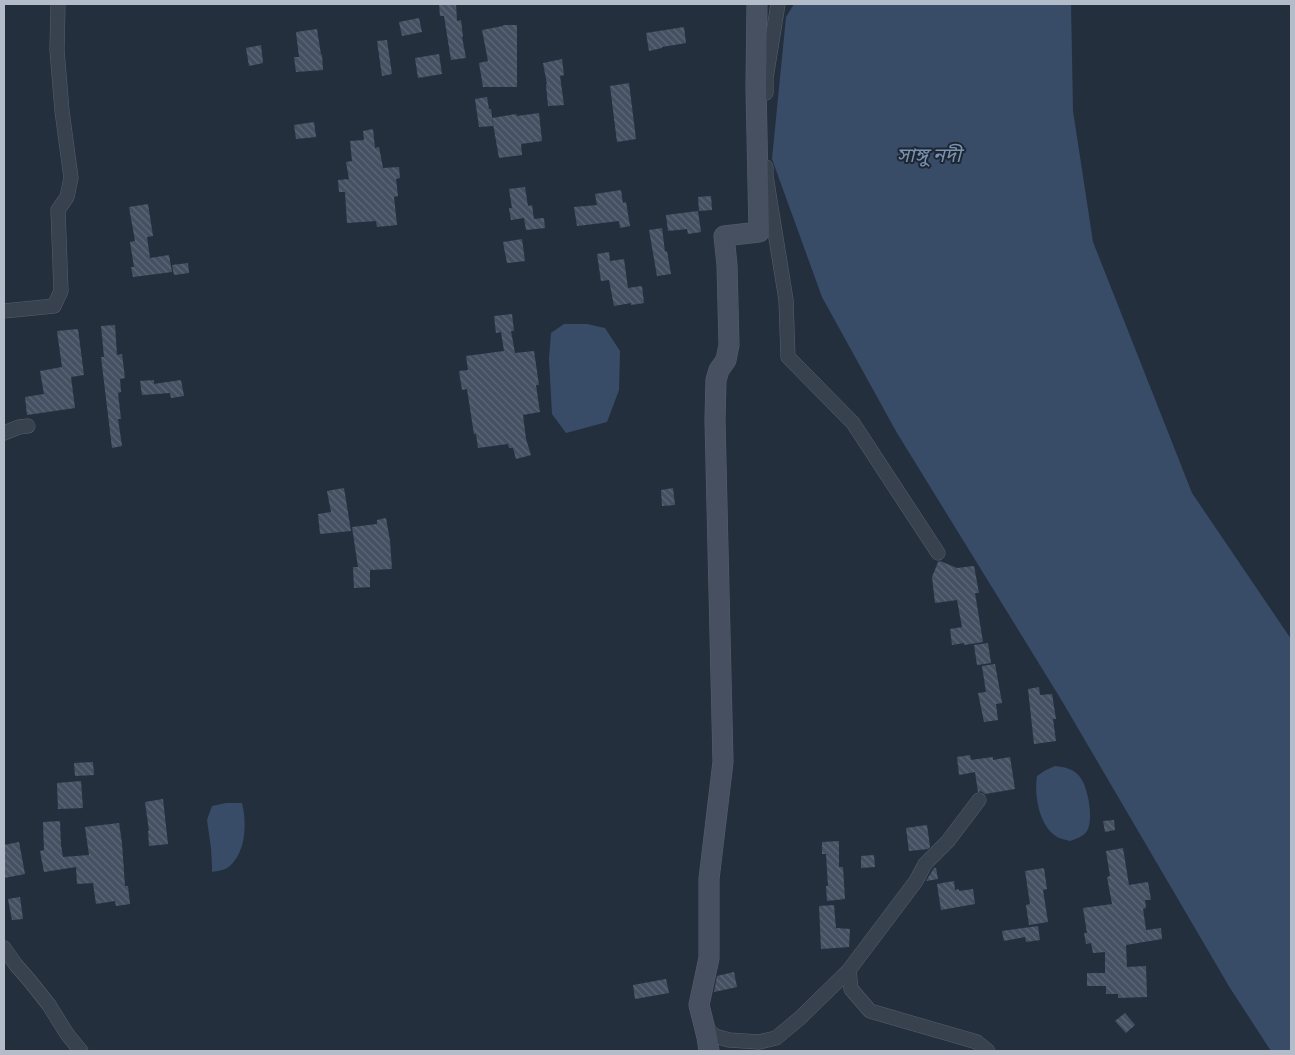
<svg xmlns="http://www.w3.org/2000/svg" width="1295" height="1055" viewBox="0 0 1295 1055" font-family="'Titillium Web','Noto Sans Bengali',sans-serif">
<style>
.water{fill:#394c67}
.building{fill:url(#building-back-hatch)}
.lines{fill:none;stroke-linecap:round;stroke-linejoin:round}
.minor-casing{stroke:#565f6c;stroke-width:15}
.secondary-casing{stroke:#565f6c;stroke-width:21}
.minor{stroke:#38414e;stroke-width:14}
.secondary{stroke:#465061;stroke-width:20}
.labels{text-anchor:middle;stroke-width:4;stroke-linejoin:round;paint-order:stroke}
.water-label{font-size:20px;font-style:italic;fill:#7c92b1;stroke:#1d2633}
</style>
<defs>
<pattern id="building-back-hatch" width="6" height="6" patternUnits="userSpaceOnUse" patternTransform="scale(1.25)"><rect width="6" height="6" fill="#455162"/><path d="M-1 5l2 2M0 0l6 6M5-1l2 2" fill="none" stroke="#5d6877"/></pattern>
</defs>
<rect width="100%" height="100%" fill="#242f3e"/>
<!-- water -->
<g class="water">
<path d="M 794,4 L 1071,4 L 1073,111 L 1093,242 L 1192,493 L 1291,639 L 1291,1051 L 1271,1051 L 1230,988 L 1062,701 L 897,433 L 822,297 L 772,159 L 786,17 Z"/>
<path d="M 564,324 L 587,324 L 605,328 L 620,351 L 619,390 L 607,422 L 566,433 L 552,414 L 549,359 L 551,333 Z"/>
<path d="M 1055,766 C 1065,767 1074,769 1080,777 C 1088,787 1094,820 1087,831 C 1084,836 1076,839 1070,841 C 1066,840 1062,839 1059,838 C 1039,828 1034,795 1037,776 L 1046,770 Z"/>
<path d="M 226,803 L 242,803 C 247,824 246,851 230,866 C 226,870 217,871 212,872 L 212,866 L 211,848 L 207,820 L 212,806 Z"/>
</g>
<!-- building -->
<g class="building">
<path d="M 439,4 L 456,4 L 457,21 L 461,20 L 463,37 L 462,37 L 466,58 L 451,60 L 444,16 L 440,16 Z"/>
<path d="M 419,18 L 422,32 L 402,36 L 399,22 Z"/>
<path d="M 503,25 L 517,25 L 517,87 L 483,87 L 479,63 L 488,61 L 482,30 L 503,26 Z"/>
<path d="M 684,27 L 686,43 L 662,47 L 662,48 L 649,51 L 646,33 Z"/>
<path d="M 317,29 L 321,55 L 322,54 L 323,70 L 296,72 L 294,57 L 299,57 L 296,32 Z"/>
<path d="M 387,40 L 392,74 L 382,76 L 377,41 Z"/>
<path d="M 261,45 L 263,63 L 249,66 L 246,48 Z"/>
<path d="M 439,54 L 442,74 L 418,78 L 415,58 Z"/>
<path d="M 562,59 L 564,75 L 560,76 L 564,105 L 548,106 L 546,84 L 547,84 L 543,63 Z"/>
<path d="M 629,83 L 636,139 L 617,142 L 610,86 Z"/>
<path d="M 487,97 L 489,109 L 491,109 L 493,126 L 479,127 L 475,99 Z"/>
<path d="M 539,113 L 542,141 L 521,144 L 522,155 L 499,158 L 492,118 L 516,114 L 517,116 Z"/>
<path d="M 314,122 L 316,137 L 296,139 L 294,125 Z"/>
<path d="M 373,129 L 375,148 L 379,147 L 383,168 L 399,167 L 400,178 L 396,179 L 398,196 L 394,197 L 397,225 L 377,227 L 376,221 L 347,223 L 345,192 L 339,192 L 338,180 L 349,179 L 346,162 L 352,161 L 350,141 L 364,140 L 363,131 Z"/>
<path d="M 525,187 L 528,206 L 532,205 L 534,219 L 544,218 L 545,228 L 526,230 L 524,218 L 511,220 L 509,208 L 512,208 L 509,189 Z"/>
<path d="M 621,190 L 623,203 L 626,202 L 630,226 L 620,228 L 619,221 L 577,226 L 574,207 L 597,205 L 595,194 Z"/>
<path d="M 711,196 L 712,210 L 699,211 L 698,197 Z"/>
<path d="M 148,204 L 153,236 L 147,237 L 150,258 L 169,255 L 172,272 L 133,277 L 131,267 L 134,267 L 130,242 L 135,241 L 129,207 Z"/>
<path d="M 698,211 L 701,232 L 688,234 L 687,229 L 668,231 L 666,215 Z"/>
<path d="M 662,228 L 665,252 L 667,251 L 671,274 L 657,276 L 649,230 Z"/>
<path d="M 522,239 L 525,261 L 507,263 L 503,242 Z"/>
<path d="M 609,252 L 610,261 L 624,259 L 628,288 L 642,286 L 644,303 L 631,305 L 631,303 L 614,306 L 609,280 L 601,281 L 597,254 Z"/>
<path d="M 188,263 L 189,273 L 174,275 L 172,265 Z"/>
<path d="M 512,314 L 514,331 L 511,331 L 515,353 L 534,351 L 539,385 L 536,385 L 540,412 L 523,415 L 526,439 L 531,455 L 516,459 L 513,448 L 509,448 L 508,444 L 478,448 L 476,434 L 474,434 L 467,389 L 462,390 L 459,371 L 468,370 L 466,356 L 504,351 L 501,332 L 496,333 L 494,316 Z"/>
<path d="M 115,325 L 117,355 L 122,354 L 125,378 L 120,379 L 121,392 L 118,393 L 121,419 L 118,419 L 122,446 L 112,448 L 101,357 L 104,357 L 101,326 Z"/>
<path d="M 78,329 L 84,375 L 71,377 L 75,408 L 27,415 L 25,397 L 44,394 L 40,371 L 62,367 L 57,331 Z"/>
<path d="M 154,380 L 154,384 L 181,380 L 184,396 L 171,398 L 170,393 L 142,395 L 140,381 Z"/>
<path d="M 344,488 L 351,531 L 320,534 L 318,514 L 331,512 L 327,491 Z"/>
<path d="M 673,488 L 675,505 L 662,506 L 661,490 Z"/>
<path d="M 386,518 L 390,541 L 392,569 L 370,570 L 370,587 L 354,588 L 353,567 L 358,567 L 352,527 L 377,524 L 377,520 Z"/>
<path d="M 940,561 L 957,568 L 974,566 L 979,593 L 975,593 L 983,642 L 964,645 L 964,643 L 952,645 L 950,629 L 962,627 L 957,600 L 935,603 L 932,577 L 938,562 Z"/>
<path d="M 988,643 L 991,663 L 977,665 L 974,645 Z"/>
<path d="M 995,664 L 1002,703 L 996,704 L 998,720 L 984,722 L 978,693 L 986,692 L 982,666 Z"/>
<path d="M 1039,687 L 1040,695 L 1052,694 L 1056,719 L 1053,719 L 1056,741 L 1034,744 L 1028,689 Z"/>
<path d="M 970,755 L 971,760 L 993,757 L 993,760 L 1010,757 L 1015,789 L 985,794 L 981,791 L 978,792 L 975,772 L 959,775 L 957,757 Z"/>
<path d="M 93,762 L 94,775 L 75,776 L 74,763 Z"/>
<path d="M 81,781 L 83,808 L 58,809 L 57,783 Z"/>
<path d="M 163,799 L 168,844 L 149,846 L 148,831 L 149,831 L 145,802 Z"/>
<path d="M 1114,820 L 1115,830 L 1105,832 L 1103,821 Z"/>
<path d="M 60,821 L 61,845 L 63,857 L 89,855 L 85,827 L 119,823 L 122,843 L 125,886 L 128,886 L 130,904 L 116,906 L 115,901 L 96,904 L 93,883 L 77,884 L 76,867 L 44,872 L 40,851 L 44,850 L 43,822 Z"/>
<path d="M 927,825 L 930,847 L 928,849 L 909,851 L 906,828 Z"/>
<path d="M 839,841 L 839,867 L 843,867 L 845,899 L 827,901 L 826,886 L 828,886 L 826,854 L 822,854 L 822,842 Z"/>
<path d="M 19,842 L 25,874 L 4,878 L 4,845 Z"/>
<path d="M 1123,848 L 1129,885 L 1148,882 L 1151,900 L 1145,900 L 1146,908 L 1143,909 L 1146,930 L 1161,928 L 1162,939 L 1126,945 L 1127,967 L 1146,966 L 1147,997 L 1118,998 L 1118,994 L 1106,994 L 1106,986 L 1087,986 L 1087,973 L 1105,973 L 1105,952 L 1093,953 L 1091,943 L 1086,944 L 1084,933 L 1087,933 L 1083,908 L 1112,904 L 1107,877 L 1110,876 L 1106,851 Z"/>
<path d="M 874,855 L 875,867 L 861,868 L 861,856 Z"/>
<path d="M 934,868 L 936,868 L 938,879 L 926,881 Z"/>
<path d="M 1044,868 L 1047,889 L 1043,890 L 1048,922 L 1029,925 L 1026,905 L 1030,904 L 1025,871 Z"/>
<path d="M 954,881 L 955,890 L 959,889 L 959,891 L 973,889 L 975,904 L 941,910 L 937,884 Z"/>
<path d="M 20,897 L 23,919 L 12,920 L 8,899 Z"/>
<path d="M 834,905 L 836,928 L 850,929 L 849,947 L 821,949 L 819,906 Z"/>
<path d="M 1038,926 L 1040,940 L 1026,942 L 1025,937 L 1004,941 L 1002,931 Z"/>
<path d="M 734,972 L 737,987 L 714,992 L 717,976 Z"/>
<path d="M 666,979 L 669,993 L 635,999 L 633,985 Z"/>
<path d="M 1125,1013 L 1135,1025 L 1126,1033 L 1115,1021 Z"/>
</g>
<g class="lines">
<defs>
<g id="minor">
<path d="M 766,93 L 766,78 L 778,4"/>
<path d="M 766,167 L 766,176 L 786,300 L 788,357 L 853,423 L 938,553"/>
<path d="M 4,311 L 54,306 L 61,291 L 58,210 L 67,197 L 71,178 L 62,111 L 57,50 L 58,4"/>
<path d="M 4,433 L 19,427 L 28,426"/>
<path d="M 4,948 L 16,965 L 30,981 L 49,1005 L 67,1034 L 81,1051"/>
<path d="M 849,970 L 851,989 L 870,1011 L 977,1042 L 988,1051"/>
<path d="M 704,1026 L 715,1036 L 729,1040 L 759,1042 L 776,1038 L 800,1018 L 849,970 L 916,881 L 925,864 L 948,841 L 979,800"/>
</g>
<path id="secondary" d="M 709,1051 L 707,1037 L 699,1005 L 709,958 L 709,879 L 723,762 L 715,420 L 716,380 L 719,370 L 726,360 L 729,345 L 727,265 L 724,236 L 759,232 L 756,87 L 757,4"/>
</defs>
<!-- minor casing -->
<use href="#minor" class="minor-casing"/>
<!-- secondary casing -->
<use href="#secondary" class="secondary-casing"/>
<!-- minor -->
<use href="#minor" class="minor"/>
<!-- secondary -->
<use href="#secondary" class="secondary"/>
</g>
<g class="labels">
<!-- water labels -->
<g class="water-label">
<text x="929" y="162">সাঙ্গু নদী</text>
</g>
</g>
<!-- border -->
<rect width="1295" height="1055" fill="none" stroke="#b4bcc9" stroke-width="10"/>
</svg>
